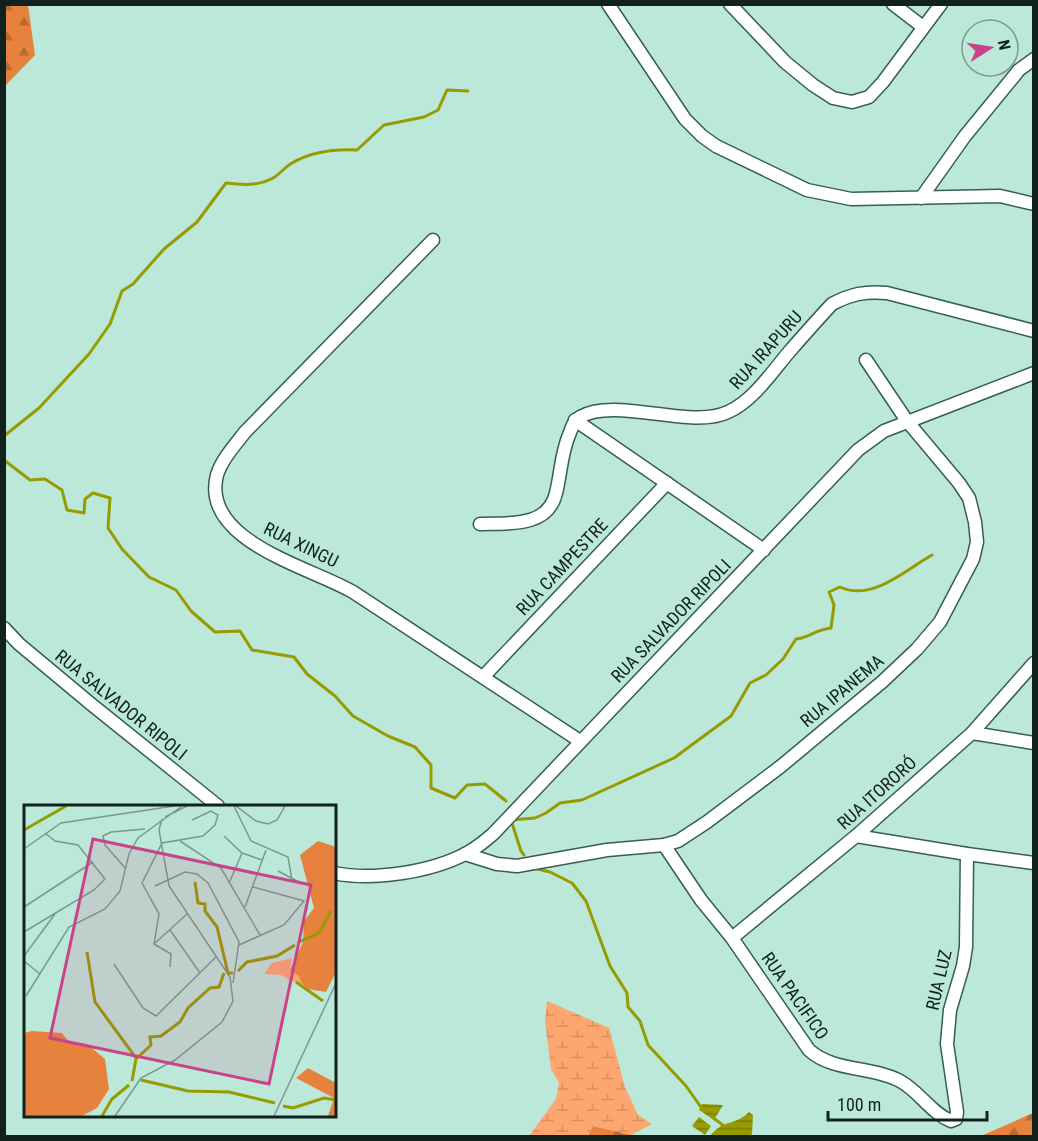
<svg xmlns="http://www.w3.org/2000/svg" width="1038" height="1141" viewBox="0 0 1038 1141" font-family="'Roboto Condensed',sans-serif">
<style>
.forest{fill:url(#forest-firs)}
.wetland{fill:url(#wetland-marsh)}
.water{fill:url(#water-rules)}
.lines{fill:none;stroke-linecap:round;stroke-linejoin:round}
.stream{stroke:#969b00;stroke-width:3}
.minor-casing{stroke:#365e51;stroke-width:15}
.minor{stroke:#fff;stroke-width:12}
.labels{text-anchor:middle;stroke-width:4.5;stroke-linejoin:round;paint-order:stroke}
.street-label{font-size:18px;fill:#11221d;stroke:#bce8d9}
.inset-river{fill:none;stroke:#969b00;stroke-width:3}
.inset-road{fill:none;stroke:#78998e;stroke-width:1.5}
.view{fill:#c84488;fill-opacity:0.15;stroke:#c84488;stroke-width:3}
.inset-edge{fill:none;stroke:#11221d;stroke-width:3}
</style>
<defs>
<pattern id="forest-firs" width="22" height="20" patternUnits="userSpaceOnUse" patternTransform="scale(1.5)"><rect width="22" height="20" fill="#e6823d"/><path d="M5 1l3.5 6h-7zM16 11l3.5 6h-7z" fill="#b96a33"/></pattern>
<pattern id="wetland-marsh" width="20" height="14" patternUnits="userSpaceOnUse" patternTransform="scale(1.5)"><rect width="20" height="14" fill="#fda66f"/><path d="M1 5h8M5 5V1M11 12h8M15 12V8" fill="none" stroke="#d88f60"/></pattern>
<pattern id="water-rules" width="6" height="5" patternUnits="userSpaceOnUse" patternTransform="scale(1.5)"><rect width="6" height="5" fill="#969b00"/><path d="M0 2.5h6" fill="none" stroke="#797e02"/></pattern>
</defs>
<rect width="100%" height="100%" fill="#bce8d9"/>
<!-- forest -->
<g class="forest">
<path d="M 5,4 L 28,5 L 35,55 L 5,86 Z"/>
<path d="M 1033,1113 L 1033,1136 L 981,1136 Z"/>
<path d="M 593,1126 L 638,1136 L 588,1136 Z"/>
</g>
<!-- wetland -->
<path class="wetland" d="M 547,1001 L 609,1028 L 625,1087 L 638,1115 L 652,1124 L 631,1135 L 593,1126 L 588,1136 L 529,1136 L 556,1099 L 559,1083 L 551,1069 L 545,1021 Z"/>
<!-- water -->
<g class="water">
<path d="M 702,1104 L 723,1105 L 714,1120 L 699,1110 Z"/>
<path d="M 749,1112 L 753,1115 L 752,1134 L 750,1136 L 710,1136 C 724,1118 734,1127 749,1112 Z"/>
<path d="M 699,1117 L 711,1126 L 705,1135 L 692,1126 Z"/>
</g>
<g class="lines">
<!-- stream -->
<g class="stream">
<path d="M 4,436 L 39,408 L 89,354 L 110,324 L 122,291 L 133,284 L 164,249 L 197,222 L 226,183 C 243,185 258,186 273,178 C 280,174 285,167 292,163 C 311,152 335,149 357,150 L 384,125 L 424,117 L 438,110 L 447,90 L 468,91"/>
<path d="M 4,460 L 30,480 L 45,479 L 62,490 L 67,510 L 84,513 L 85,499 L 93,493 L 110,498 L 108,528 L 122,549 L 149,577 L 176,590 L 191,611 L 215,632 L 240,631 L 252,650 L 294,657 L 307,674 L 335,696 L 353,716 L 388,736 L 415,747 L 431,765 L 431,788 L 455,798 L 467,785 L 485,784 L 506,801"/>
<path d="M 524,855 L 521,851 L 511,820 L 535,818 L 546,813 L 560,803 L 582,800 L 674,758 L 731,716 L 750,683 L 766,675 L 783,659 L 796,639 C 811,637 814,630 831,628 L 834,605 L 829,592 L 840,587 C 872,602 905,570 932,555"/>
<path d="M 533,868 L 550,872 L 572,883 L 586,901 L 610,966 L 627,993 L 628,1007 L 640,1021 L 648,1045 L 686,1086 L 703,1110"/>
<path d="M 712,1117 L 724,1126"/>
</g>
<defs>
<g id="minor">
<path d="M 608,4 L 685,119 L 702,136 L 716,146 L 807,190 L 851,199 L 1000,196 L 1034,204"/>
<path d="M 730,4 L 785,62 L 813,85 L 833,98 L 852,102 L 869,97 L 883,82 L 941,4"/>
<path d="M 893,4 L 923,27"/>
<path d="M 921,198 L 965,136 L 1019,70 L 1034,59"/>
<path d="M 433,240 L 245,432 C 235,445 222,459 217,475 C 200,541 310,567 353,592 L 580,741"/>
<path d="M 575,420 L 764,550"/>
<path d="M 480,524 C 508,523 548,528 556,493 C 561,473 561,454 569,435 C 572,428 573,421 580,417 C 615,396 690,430 728,412 C 753,401 772,372 789,352 C 803,336 817,320 832,304 C 851,294 865,291 887,293 L 1034,331"/>
<path d="M 4,628 L 19,644 L 91,704 L 218,806"/>
<path d="M 483,677 L 667,483"/>
<path d="M 972,733 L 1034,743"/>
<path d="M 856,836 L 967,854 L 1034,863"/>
<path d="M 664,845 L 701,900 L 732,938 L 809,1050 C 833,1072 872,1066 900,1081 C 919,1091 931,1113 951,1121 L 956,1119 L 957,1112 L 947,1044 L 950,1010 L 963,966 L 966,947 L 967,854"/>
<path d="M 465,854 L 497,864 L 517,866 L 607,850 L 664,845 L 678,841 L 707,822 L 780,767 L 882,682 L 917,649 L 940,622 L 973,559 L 977,542 L 975,522 L 969,498 L 959,483 L 907,421 L 866,360"/>
<path d="M 334,873 C 373,881 432,872 467,853 C 476,848 485,841 493,834 L 858,450 L 884,431 L 1034,373"/>
<path d="M 732,938 L 856,836 L 972,733 L 1034,663"/>
</g>
</defs>
<!-- minor casing -->
<use href="#minor" class="minor-casing"/>
<!-- minor -->
<use href="#minor" class="minor"/>
</g>
<g class="labels">
<!-- street labels -->
<g class="street-label">
<text transform="translate(766 350) rotate(-48)" y="6">RUA IRAPURU</text>
<text transform="translate(301 545) rotate(26)" y="6">RUA XINGU</text>
<text transform="translate(562 567) rotate(-47)" y="6">RUA CAMPESTRE</text>
<text transform="translate(671 621) rotate(-46)" y="6">RUA SALVADOR RIPOLI</text>
<text transform="translate(842 691) rotate(-40)" y="6">RUA IPANEMA</text>
<text transform="translate(121 705) rotate(39)" y="6">RUA SALVADOR RIPOLI</text>
<text transform="translate(877 793) rotate(-42)" y="6">RUA ITORORÓ</text>
<text transform="translate(939 980) rotate(-77)" y="6">RUA LUZ</text>
<text transform="translate(795 996) rotate(55)" y="6">RUA PACIFICO</text>
</g>
</g>
<!-- overview -->
<g transform="translate(24 805)">
<rect width="312" height="312" fill="#bce8d9"/>
<path d="M 294,36 L 312,42 L 312,167 L 302,187 L 283,184 L 266,165 L 279,137 L 280,116 L 290,103 L 276,50 ZM 8,226 L 38,228 L 45,237 L 63,239 L 81,254 L 85,284 L 73,303 L 58,311 L 0,311 L 0,228 ZM 284,263 L 312,278 L 312,311 L 304,311 L 310,293 L 272,273 Z" fill="#e6823d"/>
<path d="M 268,153 L 266,165 L 275,171 L 279,182 L 257,170 L 240,169 L 248,158 Z" fill="#fda66f"/>
<path class="inset-river" d="M 0,25 L 42,1M 171,77 L 174,98 L 181,99 L 181,106 L 193,122 L 204,168 L 209,168M 275,137 L 295,128 L 307,106M 63,147 L 71,197 L 112,253M 214,166 L 223,157 L 253,151 L 271,140M 272,177 L 299,196M 117,275 L 164,286 L 205,287 L 251,298M 108,276 L 112,254 L 127,240 L 126,232 L 137,231 L 156,217 L 164,203 L 186,183 L 195,182 L 200,168M 259,301 L 269,303 L 300,293 L 312,295M 78,311 L 88,294 L 105,280"/>
<path class="inset-road" d="M 210,1 L 227,36 L 264,52 L 268,75M 212,1 L 232,16 L 244,19 L 253,15 L 261,1M 141,12 L 163,1M 200,31 L 218,48 L 238,55M 156,36 L 197,63 L 236,130M 0,44 L 37,18 L 150,1M 102,64 L 81,40 L 79,31 L 87,27 L 121,24M 254,66 L 277,78M 206,76 L 218,48M 131,81 L 161,67 L 173,69 L 184,78 L 215,137 L 209,178M 0,102 L 69,57M 221,102 L 242,45M 146,125 L 176,168M 0,127 L 70,85 L 81,74 L 54,40 L 31,36 L 21,28M 130,139 L 135,109 L 118,78 L 138,38 L 179,31 L 191,20 L 194,10 L 187,6 L 168,15M 130,139 L 163,109M 130,139 L 147,149 L 146,162M 215,140 L 260,120 L 280,96 L 229,82M 0,151 L 31,109M 0,156 L 16,169M 90,159 L 119,203 L 132,211 L 192,152M 2,191 L 45,122 L 81,104 L 96,86 L 105,49 L 114,33 L 158,1M 91,311 L 117,273 L 151,255 L 198,217 L 209,196 L 206,172 L 145,81 L 135,25 L 138,14M 250,311 L 312,178"/>
<path class="view" d="M 69,34 L 287,80 L 245,279 L 26,233 Z"/>
<rect width="312" height="312" class="inset-edge"/>
</g>
<!-- border -->
<rect width="1038" height="1141" fill="none" stroke="#11221d" stroke-width="12"/>
<!-- north arrow -->
<g transform="translate(990 48) rotate(78)"><circle r="28" fill="#bce8d9" stroke="#78998e" stroke-width="1.5"/>
<path d="M0-4.5L10 22L0 15L-10 22Z" fill="#c84488"/>
<text y="-9" font-size="16" font-weight="bold" text-anchor="middle" fill="#11221d">N</text>
</g>
<!-- scale -->
<path d="M828 1111v9h159v-9" fill="none" stroke="#11221d" stroke-width="3"/>
<text x="837" y="1111" font-size="18" fill="#11221d" stroke="#bce8d9" stroke-width="4.5" paint-order="stroke">100 m</text>
</svg>
